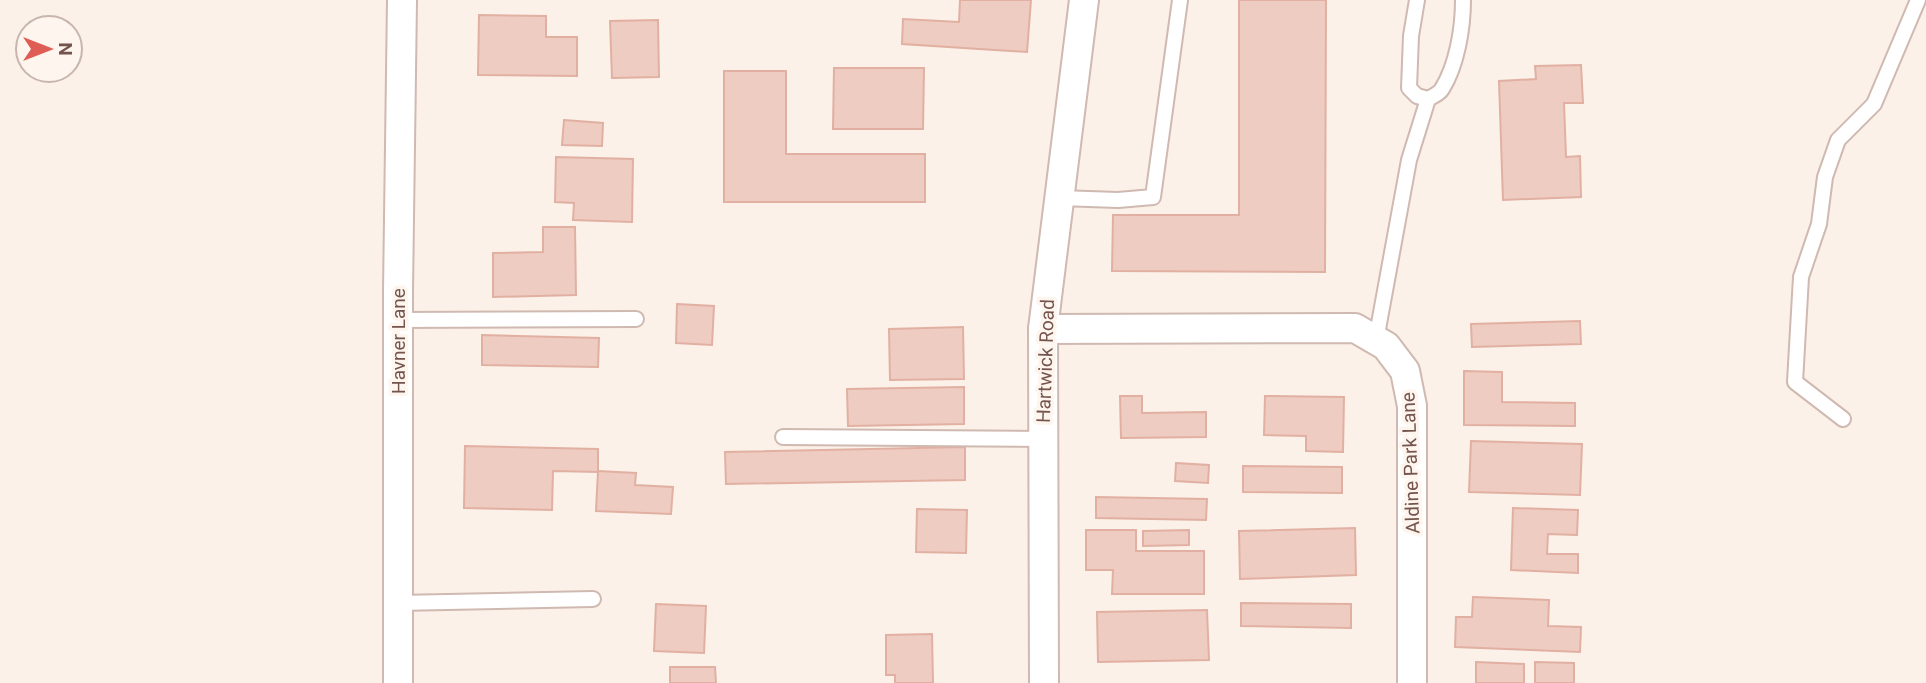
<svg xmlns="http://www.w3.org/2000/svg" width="1926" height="683" viewBox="0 0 1926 683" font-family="Roboto,sans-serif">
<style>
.building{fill:#efccc1;stroke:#e1b0a2;stroke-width:2}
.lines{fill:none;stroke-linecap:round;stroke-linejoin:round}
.service-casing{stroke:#cfb9b1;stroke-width:18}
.minor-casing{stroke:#cfb9b1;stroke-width:32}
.service{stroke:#fff;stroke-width:14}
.minor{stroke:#fff;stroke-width:28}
.labels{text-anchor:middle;stroke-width:7;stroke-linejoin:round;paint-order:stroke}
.street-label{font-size:19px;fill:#74554d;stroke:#fef5ee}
</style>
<rect width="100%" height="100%" fill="#fbf1e8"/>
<!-- building -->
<g class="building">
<path d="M 960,0 L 1031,0 L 1027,52 L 902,44 L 903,19 L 959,22 Z"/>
<path d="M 1239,0 L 1326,0 L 1325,272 L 1112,271 L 1113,215 L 1239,215 Z"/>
<path d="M 479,15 L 546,16 L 546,37 L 577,37 L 577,76 L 478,75 Z"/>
<path d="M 658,20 L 659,77 L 612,78 L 610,21 Z"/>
<path d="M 1581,65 L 1583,103 L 1564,103 L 1566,157 L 1580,156 L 1581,197 L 1503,200 L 1499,81 L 1536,79 L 1535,66 Z"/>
<path d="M 834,68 L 924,68 L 923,129 L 833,129 Z"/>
<path d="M 724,71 L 786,71 L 786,154 L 925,154 L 925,202 L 724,202 Z"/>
<path d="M 564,120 L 603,123 L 602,146 L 562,145 Z"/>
<path d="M 556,157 L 633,159 L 632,222 L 573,220 L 574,203 L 555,202 Z"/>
<path d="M 543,227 L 575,227 L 576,295 L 493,297 L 493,253 L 543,252 Z"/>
<path d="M 677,304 L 714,306 L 712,345 L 676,343 Z"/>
<path d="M 1580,321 L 1581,344 L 1472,347 L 1471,324 Z"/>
<path d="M 963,327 L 964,379 L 890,380 L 889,329 Z"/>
<path d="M 482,335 L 599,338 L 598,367 L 482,365 Z"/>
<path d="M 1464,371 L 1502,372 L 1502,402 L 1575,403 L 1575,426 L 1464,425 Z"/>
<path d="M 964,387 L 964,424 L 848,426 L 847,389 Z"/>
<path d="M 1120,396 L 1142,396 L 1142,413 L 1206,412 L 1206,437 L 1121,438 Z"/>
<path d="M 1265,396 L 1344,397 L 1343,452 L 1306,451 L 1306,436 L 1264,435 Z"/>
<path d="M 1471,441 L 1582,444 L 1580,495 L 1469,492 Z"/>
<path d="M 465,446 L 598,449 L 598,472 L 553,471 L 552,510 L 464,508 Z"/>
<path d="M 965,447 L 965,480 L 726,484 L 725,452 Z"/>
<path d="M 1176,463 L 1209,465 L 1208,483 L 1175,481 Z"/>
<path d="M 1243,466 L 1342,467 L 1342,493 L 1243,492 Z"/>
<path d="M 598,471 L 636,473 L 635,485 L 673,487 L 671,514 L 596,511 Z"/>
<path d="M 1096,497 L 1207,499 L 1206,520 L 1096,518 Z"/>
<path d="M 1513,508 L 1578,510 L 1577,535 L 1548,534 L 1547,554 L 1578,554 L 1578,573 L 1511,570 Z"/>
<path d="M 917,509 L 967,510 L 966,553 L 916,552 Z"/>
<path d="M 1355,528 L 1356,575 L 1240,579 L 1239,531 Z"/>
<path d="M 1086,530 L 1136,530 L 1136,551 L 1204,551 L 1204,594 L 1112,594 L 1113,570 L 1086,570 Z"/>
<path d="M 1189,530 L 1189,545 L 1143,546 L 1143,531 Z"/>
<path d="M 1473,597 L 1549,600 L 1548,626 L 1581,627 L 1580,652 L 1455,647 L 1456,617 L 1472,617 Z"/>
<path d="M 1241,603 L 1351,604 L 1351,628 L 1241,626 Z"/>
<path d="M 656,604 L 706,606 L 704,653 L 654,651 Z"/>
<path d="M 1207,610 L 1209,660 L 1098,662 L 1097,612 Z"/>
<path d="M 932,634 L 933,683 L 895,683 L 895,675 L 886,675 L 886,635 Z"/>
<path d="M 1476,662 L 1524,664 L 1524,683 L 1476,683 Z"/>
<path d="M 1535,662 L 1574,663 L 1574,683 L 1535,683 Z"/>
<path d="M 670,667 L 715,667 L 716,683 L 670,683 Z"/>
</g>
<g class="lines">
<defs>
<g id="service">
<path d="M 1417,0 L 1411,36 L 1409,88 L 1417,96 L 1428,99"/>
<path d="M 1059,198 L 1118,200 L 1153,197 L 1180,0"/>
<path d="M 398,320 L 636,319"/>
<path d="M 1376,340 L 1409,160 L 1428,99 C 1433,96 1439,94 1442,89 C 1457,65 1463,28 1463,0"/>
<path d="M 1843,419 L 1795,382 L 1801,277 L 1819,224 L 1825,177 L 1838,140 L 1874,104 L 1918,0"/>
<path d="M 783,437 L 1043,439"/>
<path d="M 397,603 L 593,599"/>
</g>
<g id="minor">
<path d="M 1043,329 L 1355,328 L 1386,346 L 1405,371 L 1412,406 L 1412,683"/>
<path d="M 398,683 L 398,291 L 402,0"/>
<path d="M 1044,683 L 1043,329 L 1084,0"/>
</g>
</defs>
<!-- service casing -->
<use href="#service" class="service-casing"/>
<!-- minor casing -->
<use href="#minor" class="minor-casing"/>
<!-- service -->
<use href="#service" class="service"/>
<!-- minor -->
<use href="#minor" class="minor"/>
</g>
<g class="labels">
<!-- street labels -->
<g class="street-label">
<text transform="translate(398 341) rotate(-90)" y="7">Havner Lane</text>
<text transform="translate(1045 361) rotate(-88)" y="7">Hartwick Road</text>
<text transform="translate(1410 463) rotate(-92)" y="7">Aldine Park Lane</text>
</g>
</g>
<!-- north arrow -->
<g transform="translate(49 49) rotate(90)"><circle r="33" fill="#fef5ee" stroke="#c7b5ae" stroke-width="2"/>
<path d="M0-5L12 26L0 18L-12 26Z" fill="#de5d54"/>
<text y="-10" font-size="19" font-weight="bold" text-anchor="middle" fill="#74554d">N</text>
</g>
</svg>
